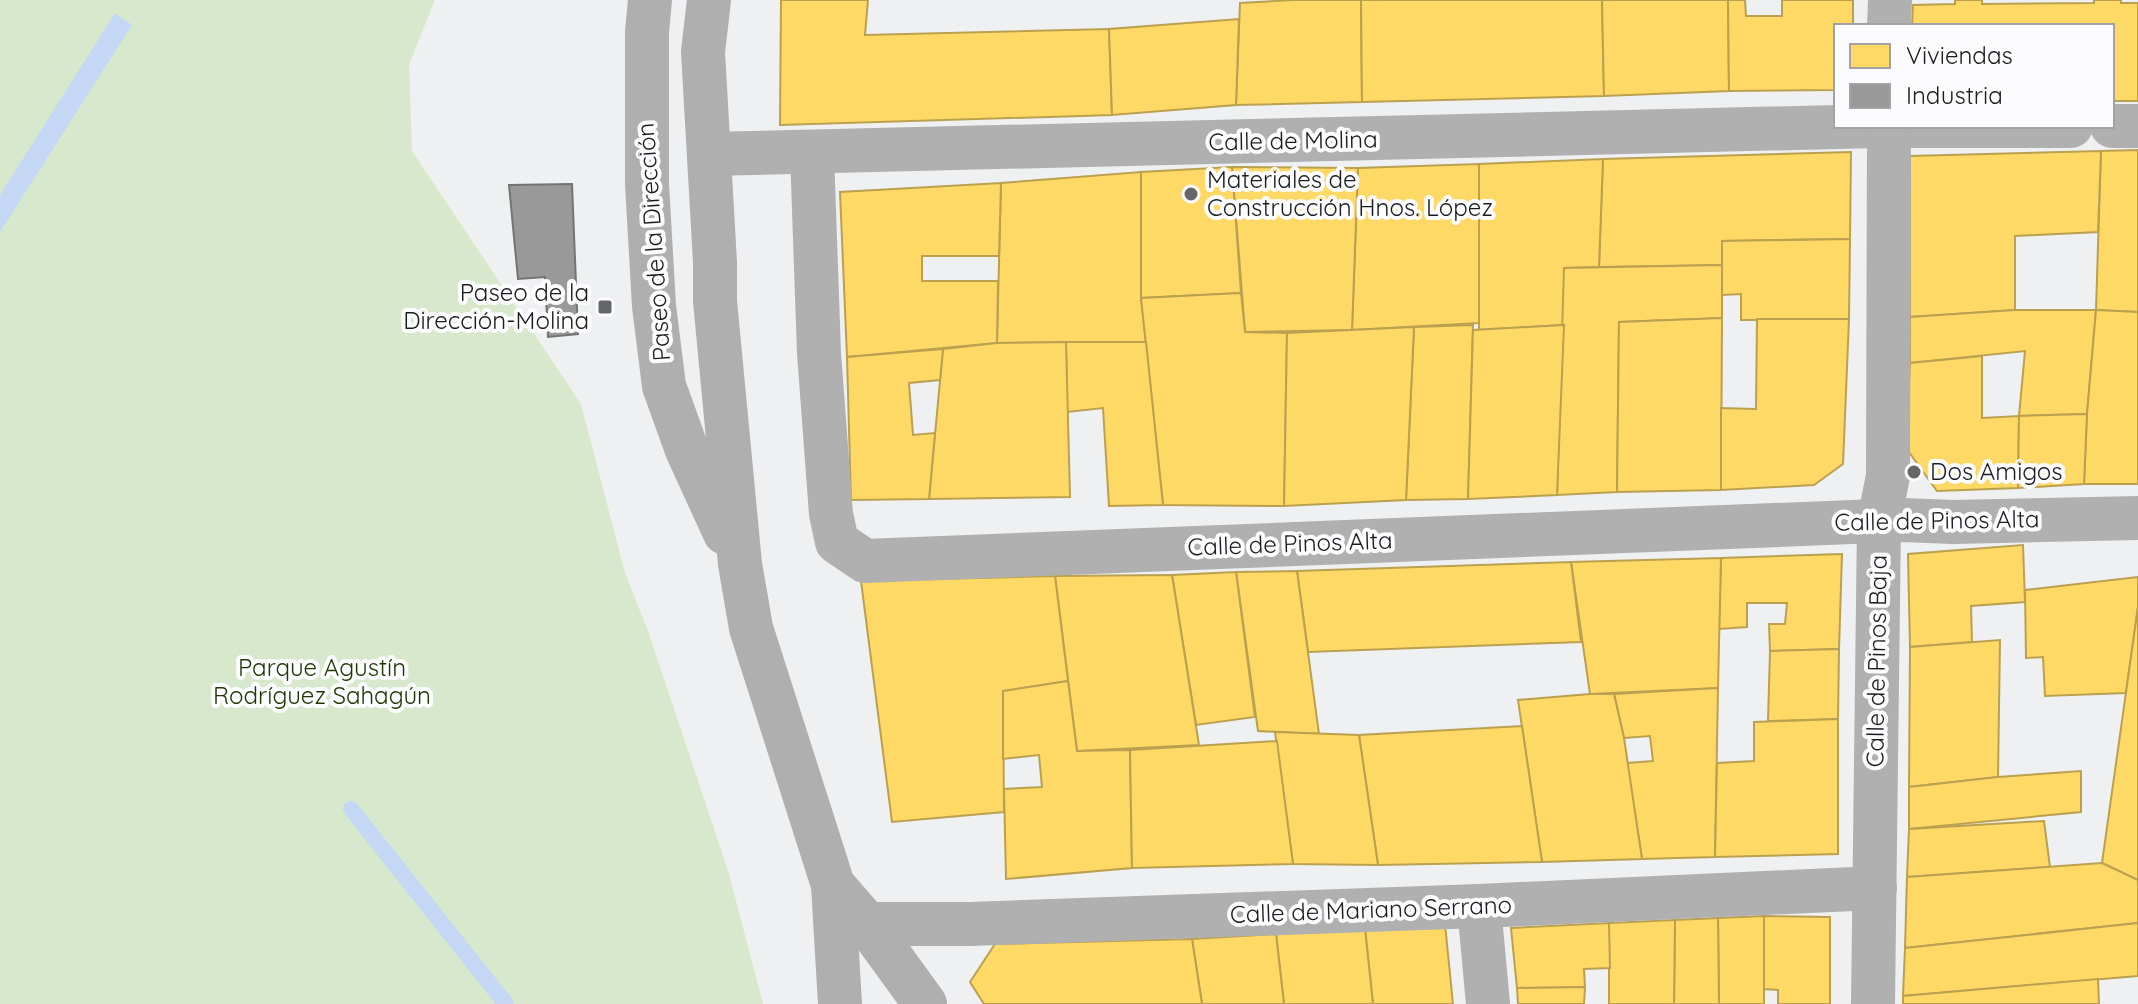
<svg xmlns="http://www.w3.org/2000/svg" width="2138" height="1004" viewBox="0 0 2138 1004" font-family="Quicksand,sans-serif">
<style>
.green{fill:#d8e8cd}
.water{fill:#c4d8f5}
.homes{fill:#ffd966;stroke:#bba050;stroke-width:2}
.industry{fill:#999;stroke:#737474;stroke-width:2}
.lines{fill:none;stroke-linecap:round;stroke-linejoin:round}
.stream{stroke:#c4d8f5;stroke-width:16}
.street{stroke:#b0b0b0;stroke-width:44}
.secondary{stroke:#afafb0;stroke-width:44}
.poi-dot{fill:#656667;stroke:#fcfcfe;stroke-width:3}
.labels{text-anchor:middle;stroke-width:8;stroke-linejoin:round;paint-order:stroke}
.street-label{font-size:24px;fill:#1b1c1d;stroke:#fcfcfe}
.poi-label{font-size:24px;fill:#1b1c1d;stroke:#fcfcfe;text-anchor:start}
.park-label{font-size:24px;fill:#1e3600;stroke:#fcfcfe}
</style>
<rect width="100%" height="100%" fill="#eff0f1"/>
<!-- green -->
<path class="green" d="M 0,0 L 435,0 L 409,65 L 412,151 L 581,404 L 625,573 L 648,631 L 728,870 L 763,1004 L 0,1004 Z"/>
<!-- water -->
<path class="water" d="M 115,13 L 132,25 L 0,232 L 0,195 Z"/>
<!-- homes -->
<g class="homes">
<path d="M 781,0 L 868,0 L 865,35 L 1109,29 L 1112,115 L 780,125 Z"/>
<path d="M 1293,0 L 1361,0 L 1362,102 L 1236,105 L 1240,3 Z"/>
<path d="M 1361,0 L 1602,0 L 1604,96 L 1362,102 Z"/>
<path d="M 1602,0 L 1728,0 L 1729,91 L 1604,96 Z"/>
<path d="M 1728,0 L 1745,0 L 1746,16 L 1782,16 L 1782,0 L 1853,0 L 1853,26 L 1836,26 L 1836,90 L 1729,91 Z"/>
<path d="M 1955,0 L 1982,0 L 1982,4 L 2094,3 L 2094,0 L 2121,0 L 2121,3 L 2138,3 L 2138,101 L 2112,101 L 2112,26 L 1912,26 L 1913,5 L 1955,4 Z"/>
<path d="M 1239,19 L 1236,105 L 1112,115 L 1109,29 Z"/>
<path d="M 2138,150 L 2138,312 L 2096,310 L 2101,151 Z"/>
<path d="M 2101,151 L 2098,232 L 2015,236 L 2015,310 L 1910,317 L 1910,156 Z"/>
<path d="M 1851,152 L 1850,239 L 1722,241 L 1722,265 L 1599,267 L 1603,159 Z"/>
<path d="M 1603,159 L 1599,267 L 1564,268 L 1564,325 L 1479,330 L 1479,164 Z"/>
<path d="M 1479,164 L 1479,323 L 1352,330 L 1358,168 Z"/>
<path d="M 1232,167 L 1358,168 L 1352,330 L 1245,332 Z"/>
<path d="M 1232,167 L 1241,293 L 1141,298 L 1141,172 Z"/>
<path d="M 1141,172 L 1141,298 L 1146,342 L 997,343 L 1001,183 Z"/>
<path d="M 1001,183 L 999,256 L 922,256 L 922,281 L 998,281 L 997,343 L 847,357 L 840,192 Z"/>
<path d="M 1850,239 L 1849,319 L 1741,320 L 1741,294 L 1722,295 L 1722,241 Z"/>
<path d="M 1722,265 L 1722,318 L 1619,322 L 1617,492 L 1557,495 L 1564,268 Z"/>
<path d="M 1241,293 L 1245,332 L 1287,333 L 1284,506 L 1163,505 L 1141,298 Z"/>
<path d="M 2015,310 L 2096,310 L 2087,414 L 2019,416 L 2025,351 L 1910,363 L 1910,317 Z"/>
<path d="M 2096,310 L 2138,312 L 2138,484 L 2084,484 L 2087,414 Z"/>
<path d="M 1722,318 L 1721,490 L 1617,492 L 1619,322 Z"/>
<path d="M 1757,319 L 1849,319 L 1843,464 L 1814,485 L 1721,490 L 1721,408 L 1756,409 Z"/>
<path d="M 1473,325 L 1468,499 L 1406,500 L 1414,327 Z"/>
<path d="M 1564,325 L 1557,495 L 1468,499 L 1473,330 Z"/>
<path d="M 1414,327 L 1406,500 L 1284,506 L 1287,333 Z"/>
<path d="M 1066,342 L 1146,342 L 1163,505 L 1109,506 L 1103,408 L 1067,412 Z"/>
<path d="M 1066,342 L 1070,497 L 929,499 L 943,349 L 997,343 Z"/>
<path d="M 943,349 L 940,380 L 909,383 L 913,435 L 935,433 L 929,499 L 851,500 L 847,357 Z"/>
<path d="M 1982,356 L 1982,418 L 2019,416 L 2018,488 L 1937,491 L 1906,448 L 1910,363 Z"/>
<path d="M 2087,414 L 2084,484 L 2018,488 L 2019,416 Z"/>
<path d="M 2023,545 L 2025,602 L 1971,606 L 1972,642 L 1910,647 L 1908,554 Z"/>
<path d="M 1842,554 L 1839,649 L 1770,651 L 1769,624 L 1785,624 L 1787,603 L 1747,603 L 1747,627 L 1719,629 L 1721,558 Z"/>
<path d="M 1721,558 L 1718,688 L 1590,694 L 1571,562 Z"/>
<path d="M 1571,562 L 1581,642 L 1308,652 L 1297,571 Z"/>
<path d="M 1297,571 L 1319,734 L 1258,731 L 1236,572 Z"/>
<path d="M 1236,572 L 1255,717 L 1196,725 L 1172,575 Z"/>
<path d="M 1172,575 L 1199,745 L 1077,751 L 1055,576 Z"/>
<path d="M 1055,576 L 1068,681 L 1003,691 L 1004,812 L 892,822 L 861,581 Z"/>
<path d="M 2138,577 L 2138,607 L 2126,693 L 2045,696 L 2043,657 L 2026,658 L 2025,590 Z"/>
<path d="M 2138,607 L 2138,880 L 2102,863 Z"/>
<path d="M 2000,640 L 1998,777 L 1909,787 L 1910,647 Z"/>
<path d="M 1839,649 L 1838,719 L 1768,721 L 1770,651 Z"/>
<path d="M 1068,681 L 1077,751 L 1130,750 L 1132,868 L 1006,879 L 1004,789 L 1042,787 L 1039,755 L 1003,759 L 1003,691 Z"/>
<path d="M 1718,688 L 1715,857 L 1642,859 L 1627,763 L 1653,761 L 1650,736 L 1624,738 L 1614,694 Z"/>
<path d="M 1590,694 L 1614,694 L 1624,738 L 1642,859 L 1542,862 L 1518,700 Z"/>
<path d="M 1838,719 L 1838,854 L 1715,857 L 1717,763 L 1754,761 L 1754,722 Z"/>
<path d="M 1522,726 L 1542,862 L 1378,865 L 1359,735 Z"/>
<path d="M 1275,732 L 1359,735 L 1378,865 L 1293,864 Z"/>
<path d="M 1277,741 L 1293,864 L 1132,868 L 1130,750 Z"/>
<path d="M 2081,771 L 2081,812 L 1909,829 L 1909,787 L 1998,777 Z"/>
<path d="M 2044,821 L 2050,867 L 1907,877 L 1909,829 Z"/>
<path d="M 2102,863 L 2138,880 L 2138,923 L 1905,948 L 1907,877 Z"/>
<path d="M 1764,916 L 1830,917 L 1830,1004 L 1778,1004 L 1778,990 L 1764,989 Z"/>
<path d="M 1764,916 L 1764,1004 L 1719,1004 L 1718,918 Z"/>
<path d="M 1718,918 L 1719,1004 L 1674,1004 L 1675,920 Z"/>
<path d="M 1675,920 L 1674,1004 L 1609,1004 L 1609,923 Z"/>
<path d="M 1609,923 L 1610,968 L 1584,969 L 1585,987 L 1517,988 L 1511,928 Z"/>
<path d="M 2138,923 L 2138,976 L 1903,996 L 1905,948 Z"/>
<path d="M 1445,924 L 1453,1004 L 1373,1004 L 1365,929 Z"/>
<path d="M 1365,929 L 1373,1004 L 1284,1004 L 1276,934 Z"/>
<path d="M 1276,934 L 1284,1004 L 1202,1004 L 1192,939 Z"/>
<path d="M 1192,939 L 1202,1004 L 984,1004 L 970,982 L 995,944 Z"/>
<path d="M 2098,979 L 2099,1004 L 1903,1004 L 1903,996 Z"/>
<path d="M 1585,987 L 1584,1004 L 1518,1004 L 1517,988 Z"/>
</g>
<!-- industry -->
<path class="industry" d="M 572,184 L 578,334 L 548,337 L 545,277 L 518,279 L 509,185 Z"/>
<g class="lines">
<!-- stream -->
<path class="stream" d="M 351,809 L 506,1004"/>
<!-- street -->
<g class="street">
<path d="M 1889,26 L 1890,0"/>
<path d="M 1906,126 L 2071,126"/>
<path d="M 2112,126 L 2138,126"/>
<path d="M 812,153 L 819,353 L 831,514 L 837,542 L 865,561 L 1903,520 L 1953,522 L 2138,518"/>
<path d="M 709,154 L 1878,126"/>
<path d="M 1479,906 L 1488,1004"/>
<path d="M 867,924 L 970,924 L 1479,906 L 1875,888"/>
<path d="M 1873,1004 L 1879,521 L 1888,476 L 1889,126"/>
</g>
<!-- secondary -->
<g class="secondary">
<path d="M 650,0 L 647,32 L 647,184 L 654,306 L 664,386 L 687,450 L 725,533"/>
<path d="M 709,0 L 703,52 L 715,262 L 715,301 L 740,564 L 751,628 L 833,885 L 840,1004"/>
<path d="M 833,885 L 867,924 L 925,1004"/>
</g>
</g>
<!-- markers -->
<g class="poi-dot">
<circle cx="1191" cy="194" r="8"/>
<rect x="597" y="299" width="16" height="16" rx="4"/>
<circle cx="1914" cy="472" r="8"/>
</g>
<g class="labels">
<!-- street labels -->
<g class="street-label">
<text transform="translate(1293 141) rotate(-1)" y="8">Calle de Molina</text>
<text transform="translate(654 242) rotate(-94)" y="8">Paseo de la Dirección</text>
<text transform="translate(1937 521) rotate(-1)" y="8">Calle de Pinos Alta</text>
<text transform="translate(1290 544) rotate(-2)" y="8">Calle de Pinos Alta</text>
<text transform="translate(1877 661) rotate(-89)" y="8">Calle de Pinos Baja</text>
<text transform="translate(1371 910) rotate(-2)" y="8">Calle de Mariano Serrano</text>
</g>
<!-- poi labels -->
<g class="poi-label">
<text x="1207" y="188">Materiales de<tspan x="1207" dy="28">Construcción Hnos. López</tspan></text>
<text x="589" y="301" text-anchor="end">Paseo de la<tspan x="589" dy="28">Dirección-Molina</tspan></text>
<text x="1930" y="480">Dos Amigos</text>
</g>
<!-- park labels -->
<g class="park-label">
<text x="322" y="676">Parque Agustín<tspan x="322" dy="28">Rodríguez Sahagún</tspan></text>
</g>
</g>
<!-- legend -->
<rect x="1834" y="24" width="280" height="104" fill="#fcfcfe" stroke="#a2a2a4" stroke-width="2"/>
<rect x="1850" y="44" width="40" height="24" fill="#ffd966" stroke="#a2a2a4" stroke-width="2"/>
<text x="1906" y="64" font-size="24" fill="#1b1c1d">Viviendas</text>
<rect x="1850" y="84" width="40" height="24" fill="#999999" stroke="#a2a2a4" stroke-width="2"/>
<text x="1906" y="104" font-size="24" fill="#1b1c1d">Industria</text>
</svg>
